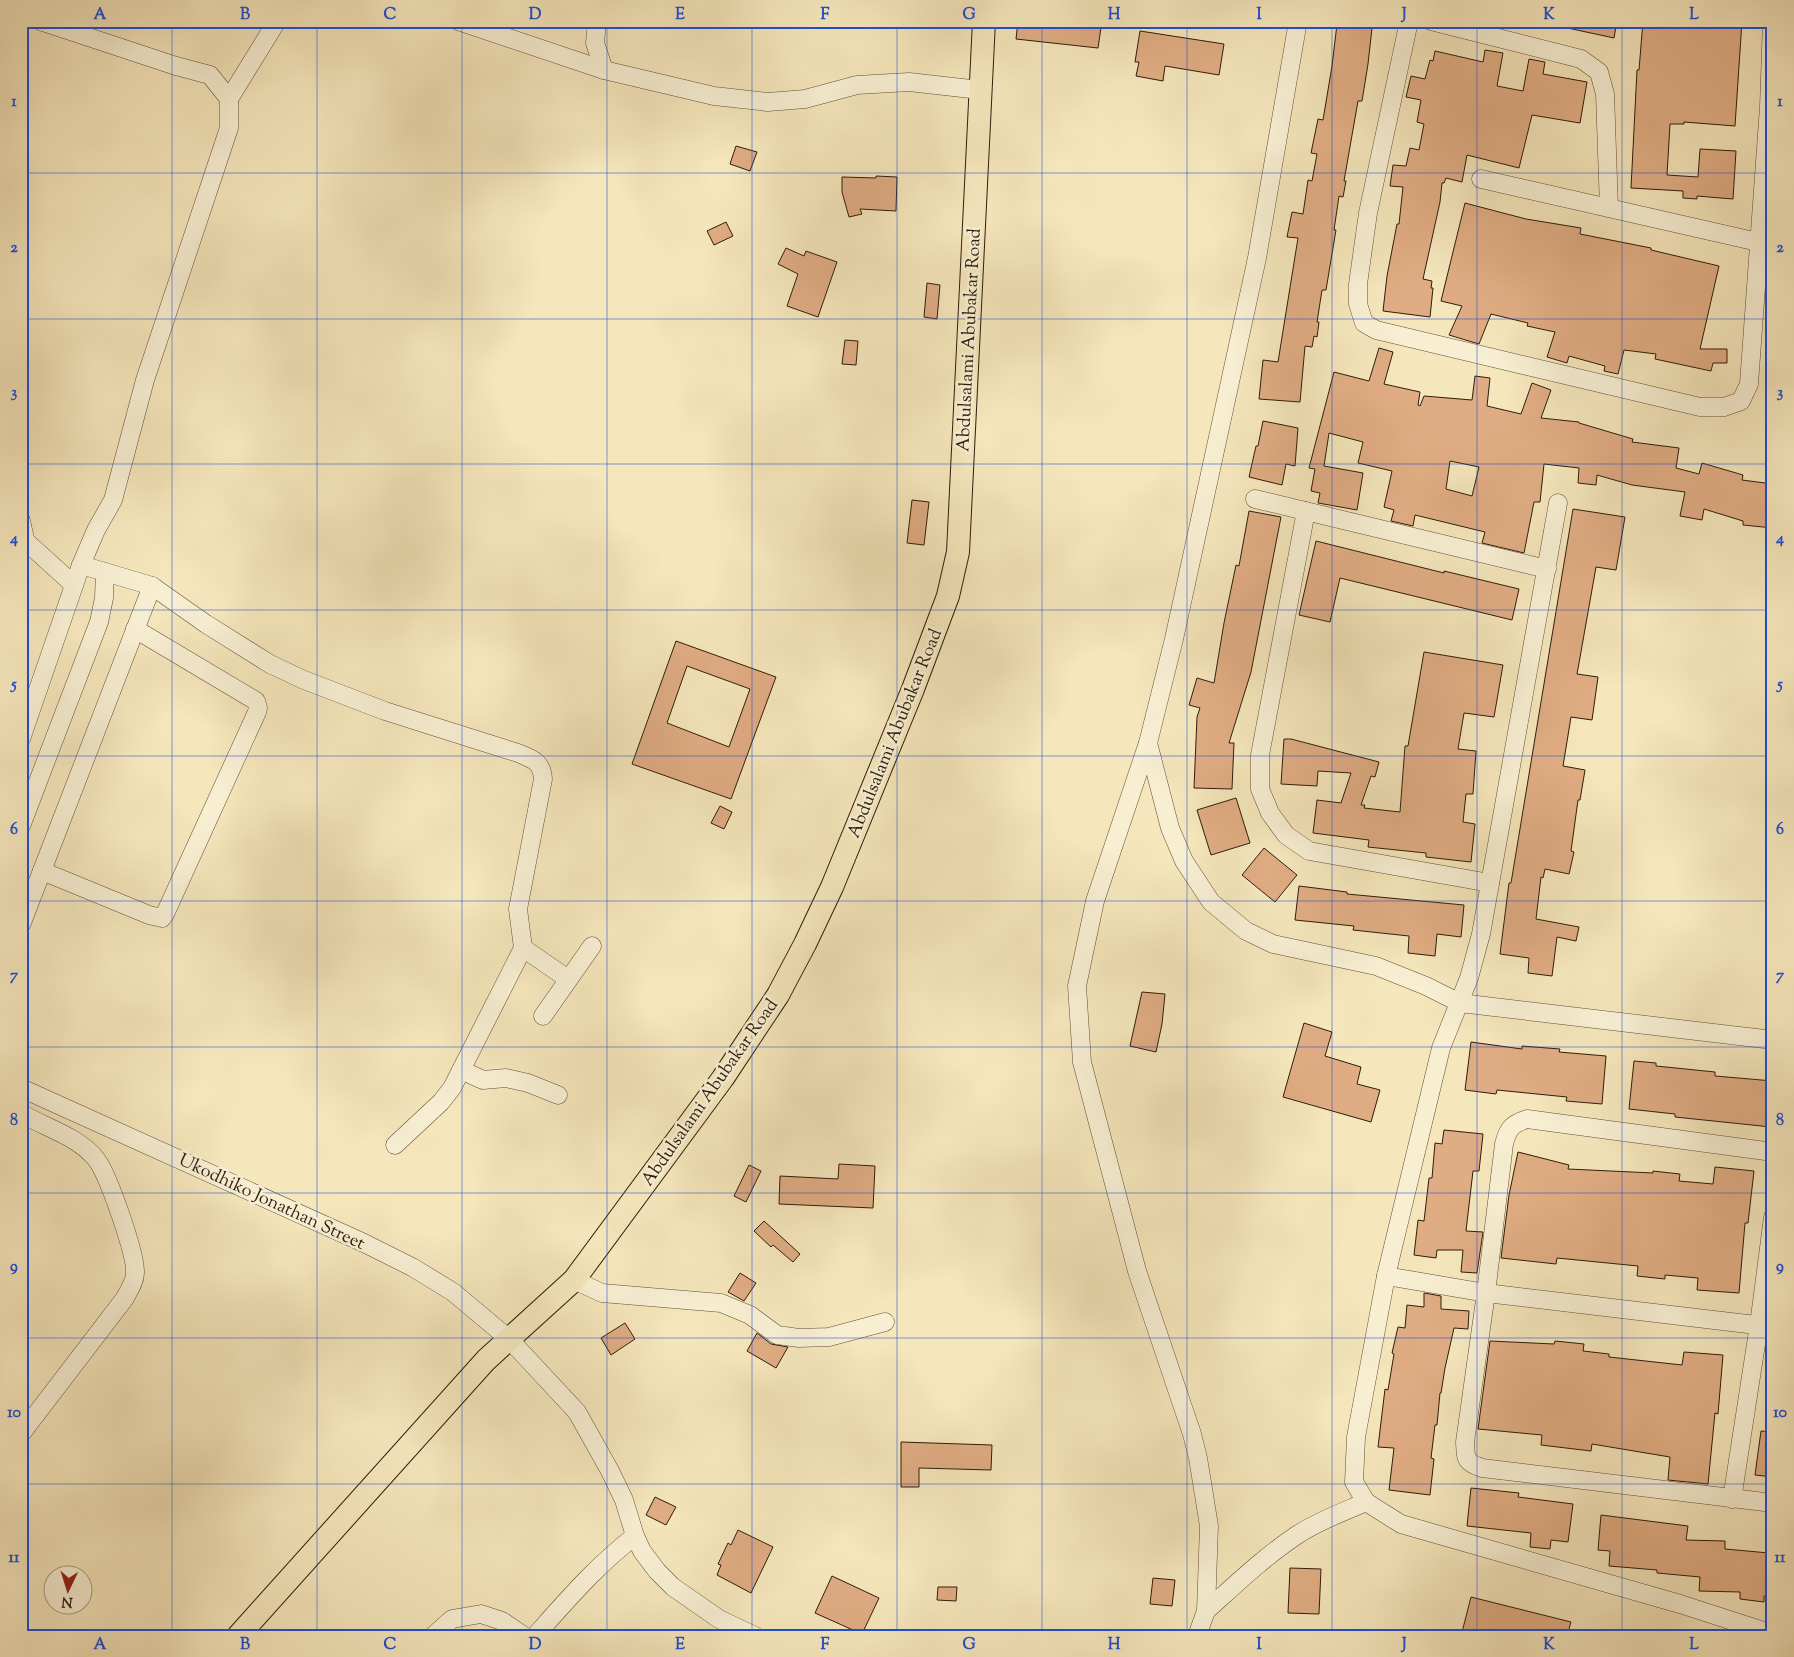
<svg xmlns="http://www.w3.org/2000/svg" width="1794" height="1657" viewBox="0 0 1794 1657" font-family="'Sorts Mill Goudy',serif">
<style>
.building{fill:#e0ac83;stroke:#2e1c0b;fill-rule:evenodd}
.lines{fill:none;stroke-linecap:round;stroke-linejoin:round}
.minor-casing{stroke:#604e37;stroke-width:19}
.major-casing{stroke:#2e1c0b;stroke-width:24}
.minor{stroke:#f8efd3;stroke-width:18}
.major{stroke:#f5e6bb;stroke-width:22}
.grid{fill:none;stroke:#1d4ed8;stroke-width:1;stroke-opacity:0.55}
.labels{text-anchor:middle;stroke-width:5;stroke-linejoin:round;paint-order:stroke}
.street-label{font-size:18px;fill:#2e1c0b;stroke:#f8efd3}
.neatline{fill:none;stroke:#1d4ed8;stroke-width:2}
.grid-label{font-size:16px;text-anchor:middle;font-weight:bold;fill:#1d4ed8}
</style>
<rect width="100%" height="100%" fill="#f5e6bb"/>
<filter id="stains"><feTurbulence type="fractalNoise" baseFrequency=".004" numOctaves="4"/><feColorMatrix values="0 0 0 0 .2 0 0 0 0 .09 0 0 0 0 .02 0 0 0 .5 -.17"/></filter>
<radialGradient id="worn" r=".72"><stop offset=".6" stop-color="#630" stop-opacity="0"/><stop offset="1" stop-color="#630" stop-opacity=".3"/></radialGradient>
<!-- building -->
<g class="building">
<path d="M 1018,21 L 1102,21 L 1098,48 L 1016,39 Z"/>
<path d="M 1564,21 L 1617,21 L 1614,38 L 1563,27 Z"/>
<path d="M 1643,21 L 1742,21 L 1735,126 L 1684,122 L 1684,124 L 1670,124 L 1667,175 L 1698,177 L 1700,149 L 1736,151 L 1733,199 L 1697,196 L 1697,199 L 1683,198 L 1683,191 L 1631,188 L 1637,70 L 1639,70 Z"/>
<path d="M 1337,24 L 1372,28 L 1368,64 L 1362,101 L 1358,101 L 1344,181 L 1346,181 L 1343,197 L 1339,196 L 1334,230 L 1336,230 L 1326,290 L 1322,290 L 1317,322 L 1319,322 L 1317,337 L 1314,336 L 1312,347 L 1305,346 L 1300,402 L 1259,399 L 1263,360 L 1278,362 L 1298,238 L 1287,237 L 1292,212 L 1303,214 L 1308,180 L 1312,181 L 1317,154 L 1311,153 L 1318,119 L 1323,120 L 1332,66 Z"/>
<path d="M 1140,31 L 1224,44 L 1219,75 L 1165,66 L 1163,81 L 1136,76 L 1139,62 L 1135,62 Z"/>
<path d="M 1485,50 L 1503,53 L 1497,86 L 1523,91 L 1529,59 L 1545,62 L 1543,74 L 1587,82 L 1580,123 L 1532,115 L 1519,168 L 1467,155 L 1462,182 L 1446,178 L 1444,183 L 1442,183 L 1440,202 L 1423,279 L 1432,281 L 1431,288 L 1433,288 L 1430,317 L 1383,311 L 1387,276 L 1397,224 L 1399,224 L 1403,187 L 1390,186 L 1393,165 L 1406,166 L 1410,148 L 1419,150 L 1424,124 L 1417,122 L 1421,100 L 1406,97 L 1411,76 L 1425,79 L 1430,60 L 1433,61 L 1435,51 L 1483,62 Z"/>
<path d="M 736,146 L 757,152 L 750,171 L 730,164 Z"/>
<path d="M 876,176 L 897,177 L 896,211 L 860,209 L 862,214 L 849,217 L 842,192 L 842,177 L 876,178 Z"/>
<path d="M 1465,203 L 1526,219 L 1581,228 L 1580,234 L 1651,248 L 1651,250 L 1719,266 L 1700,349 L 1727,349 L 1727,363 L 1713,363 L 1711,371 L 1655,359 L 1656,354 L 1624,350 L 1618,374 L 1604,371 L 1605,366 L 1569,356 L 1567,363 L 1547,357 L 1555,332 L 1527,326 L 1528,323 L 1491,314 L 1479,344 L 1449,335 L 1462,306 L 1441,301 Z"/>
<path d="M 726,222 L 733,236 L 714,245 L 707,231 Z"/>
<path d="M 786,248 L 804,256 L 806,251 L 837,262 L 818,317 L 787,306 L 798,274 L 778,264 Z"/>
<path d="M 927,283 L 940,285 L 937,319 L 924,317 Z"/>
<path d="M 845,340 L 858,341 L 856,365 L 842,364 Z"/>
<path d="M 1379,348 L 1393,352 L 1384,384 L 1420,392 L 1418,405 L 1420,406 L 1424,396 L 1472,400 L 1475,376 L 1490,378 L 1487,406 L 1521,414 L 1532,383 L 1551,390 L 1541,418 L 1579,422 L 1579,423 L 1633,439 L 1632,442 L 1679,448 L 1676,468 L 1699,474 L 1702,463 L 1743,475 L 1742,480 L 1773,484 L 1773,528 L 1743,525 L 1743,521 L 1704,509 L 1702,520 L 1680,516 L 1685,492 L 1632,485 L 1597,475 L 1596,485 L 1578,483 L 1579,468 L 1544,464 L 1540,502 L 1534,502 L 1524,553 L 1482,543 L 1485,532 L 1415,515 L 1413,526 L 1391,521 L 1394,510 L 1384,507 L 1392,471 L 1358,463 L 1363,442 L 1329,433 L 1324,466 L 1363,473 L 1357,510 L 1318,503 L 1320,493 L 1311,491 L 1315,469 L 1309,468 L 1334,372 L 1369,381 ZM 1450,461 L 1479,467 L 1472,496 L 1446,489 Z"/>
<path d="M 1263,421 L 1298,428 L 1295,466 L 1286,464 L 1282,485 L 1249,477 L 1256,446 L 1258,446 Z"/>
<path d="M 912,500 L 929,502 L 924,545 L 907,543 Z"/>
<path d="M 1573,509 L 1625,517 L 1616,570 L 1596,567 L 1579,663 L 1577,674 L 1598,677 L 1592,720 L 1571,717 L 1563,766 L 1585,770 L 1580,800 L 1578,800 L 1571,851 L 1574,852 L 1569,874 L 1545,869 L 1543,878 L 1541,877 L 1536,919 L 1579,927 L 1576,941 L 1557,937 L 1552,976 L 1528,973 L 1529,958 L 1500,954 L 1509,883 L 1511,883 Z"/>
<path d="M 1249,511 L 1281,517 L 1251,672 L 1229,743 L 1234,743 L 1232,789 L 1194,788 L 1197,717 L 1200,708 L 1189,705 L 1197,678 L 1214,683 L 1224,623 L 1236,565 L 1239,566 Z"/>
<path d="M 1316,541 L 1444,573 L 1444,571 L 1519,589 L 1512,620 L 1340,578 L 1330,622 L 1299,615 Z"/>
<path d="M 676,641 L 776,677 L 731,799 L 632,764 ZM 687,666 L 750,689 L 729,747 L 667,723 Z"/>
<path d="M 1424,652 L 1503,665 L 1494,717 L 1464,713 L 1458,749 L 1476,751 L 1473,794 L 1466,794 L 1463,822 L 1475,824 L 1471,862 L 1426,857 L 1426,853 L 1368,847 L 1369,840 L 1313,833 L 1317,800 L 1341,803 L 1351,773 L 1318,771 L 1317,786 L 1281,784 L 1284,739 L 1291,739 L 1379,762 L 1375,777 L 1371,776 L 1361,805 L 1365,805 L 1364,808 L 1400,812 L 1405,746 L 1408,746 Z"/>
<path d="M 1236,798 L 1250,843 L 1211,855 L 1197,810 Z"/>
<path d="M 720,806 L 732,812 L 724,829 L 711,823 Z"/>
<path d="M 1264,848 L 1297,875 L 1275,902 L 1242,875 Z"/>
<path d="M 1299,886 L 1347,892 L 1347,894 L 1464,905 L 1461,937 L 1437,934 L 1435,956 L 1408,953 L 1409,936 L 1353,930 L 1354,926 L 1295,920 Z"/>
<path d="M 1142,992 L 1165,994 L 1162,1024 L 1156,1052 L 1130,1046 Z"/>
<path d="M 1304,1023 L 1332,1032 L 1325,1056 L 1361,1067 L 1357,1084 L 1380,1090 L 1371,1122 L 1283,1097 Z"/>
<path d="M 1471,1042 L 1522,1049 L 1522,1046 L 1560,1049 L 1559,1052 L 1606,1056 L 1602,1104 L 1566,1101 L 1567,1097 L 1497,1090 L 1496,1094 L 1465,1090 Z"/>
<path d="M 1634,1061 L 1656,1063 L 1656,1066 L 1715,1072 L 1715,1076 L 1773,1081 L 1771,1127 L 1675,1117 L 1675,1114 L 1629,1109 Z"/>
<path d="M 1444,1130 L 1483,1134 L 1479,1171 L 1473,1171 L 1466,1231 L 1483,1232 L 1477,1273 L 1461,1272 L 1463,1250 L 1437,1250 L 1436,1258 L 1414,1255 L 1418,1220 L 1424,1221 L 1429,1178 L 1432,1178 L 1435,1143 L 1442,1144 Z"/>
<path d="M 1518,1152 L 1569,1165 L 1568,1169 L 1653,1173 L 1653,1171 L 1680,1174 L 1679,1181 L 1713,1184 L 1715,1167 L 1754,1171 L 1748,1223 L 1745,1223 L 1739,1293 L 1697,1290 L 1698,1278 L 1665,1275 L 1665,1279 L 1637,1276 L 1638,1266 L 1557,1258 L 1556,1264 L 1501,1258 L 1509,1195 Z"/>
<path d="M 839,1164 L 875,1166 L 873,1208 L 779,1204 L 780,1176 L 838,1179 Z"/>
<path d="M 749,1165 L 761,1171 L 746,1202 L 734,1196 Z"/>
<path d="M 764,1221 L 800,1254 L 793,1262 L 773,1245 L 771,1247 L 754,1231 Z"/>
<path d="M 740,1273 L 756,1283 L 744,1301 L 728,1292 Z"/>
<path d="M 1424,1293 L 1441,1296 L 1441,1309 L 1469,1311 L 1468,1329 L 1454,1328 L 1445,1368 L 1441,1393 L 1440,1393 L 1437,1425 L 1435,1425 L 1431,1458 L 1434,1459 L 1430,1495 L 1389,1490 L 1394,1448 L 1378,1447 L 1385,1389 L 1388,1390 L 1394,1354 L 1392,1353 L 1398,1327 L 1405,1328 L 1407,1305 L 1424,1307 Z"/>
<path d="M 625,1323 L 635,1339 L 611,1355 L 601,1338 Z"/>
<path d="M 757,1333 L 771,1344 L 788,1347 L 776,1368 L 747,1351 Z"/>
<path d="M 1490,1341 L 1554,1344 L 1555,1341 L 1584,1344 L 1583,1351 L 1609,1354 L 1609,1357 L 1682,1365 L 1684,1352 L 1723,1355 L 1718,1414 L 1715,1413 L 1708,1484 L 1668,1480 L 1670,1457 L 1592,1444 L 1591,1451 L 1541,1445 L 1542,1435 L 1478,1429 Z"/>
<path d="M 1761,1431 L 1773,1432 L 1773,1477 L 1755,1475 Z"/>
<path d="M 901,1442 L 992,1445 L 991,1470 L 919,1468 L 919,1487 L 901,1487 Z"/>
<path d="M 1471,1488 L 1519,1493 L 1518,1497 L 1573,1504 L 1568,1542 L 1551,1540 L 1550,1549 L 1530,1547 L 1531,1533 L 1467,1526 Z"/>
<path d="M 655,1497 L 676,1507 L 666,1525 L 646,1515 Z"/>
<path d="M 1601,1515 L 1688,1526 L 1686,1540 L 1725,1541 L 1725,1549 L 1769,1553 L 1768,1563 L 1773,1563 L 1773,1597 L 1764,1596 L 1764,1602 L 1740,1599 L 1740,1592 L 1699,1591 L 1700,1577 L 1657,1573 L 1657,1570 L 1609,1566 L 1610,1551 L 1598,1550 Z"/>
<path d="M 738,1530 L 773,1547 L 751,1593 L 717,1575 L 721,1565 L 718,1564 L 728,1543 L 731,1545 Z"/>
<path d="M 1290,1568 L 1321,1569 L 1319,1614 L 1288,1613 Z"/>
<path d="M 832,1576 L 879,1598 L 862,1634 L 815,1613 Z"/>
<path d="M 1153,1578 L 1175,1580 L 1172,1606 L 1150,1604 Z"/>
<path d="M 938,1587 L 957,1587 L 956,1601 L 937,1600 Z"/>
<path d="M 1471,1597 L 1571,1622 L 1567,1636 L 1461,1636 Z"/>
</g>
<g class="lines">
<defs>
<g id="minor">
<path d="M 458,21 L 604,70 L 714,96 L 768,102 L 805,99 L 857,85 L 909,82 L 980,90"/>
<path d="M 597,21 L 595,43 L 604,70"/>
<path d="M 1409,21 L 1368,213 L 1358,284 L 1358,304 L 1364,323 L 1376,330 L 1700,407 L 1724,407 L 1741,401 L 1749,384 L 1769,107 L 1772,21"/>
<path d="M 1431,21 L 1581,59 L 1599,72 L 1605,94 L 1609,208"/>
<path d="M 229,99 L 277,21"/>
<path d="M 1481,179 L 1758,242"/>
<path d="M 1255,499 L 1547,569"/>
<path d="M 1306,511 L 1260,755 L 1260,789 L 1270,813 L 1286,835 L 1309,851 L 1490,883"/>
<path d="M 21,521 L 25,539"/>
<path d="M 21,537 L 74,585"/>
<path d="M 105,572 L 152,586 L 206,624 L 270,664 L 304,680 L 385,711 L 518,753 C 533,759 542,762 543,779 L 518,909 L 523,948 L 452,1088 L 441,1102 L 395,1145"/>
<path d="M 21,739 L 81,565 L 96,530 L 113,500 L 145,380 L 229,128 L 229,99 L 210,75 L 176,66 L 40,21"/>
<path d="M 1148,743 L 1170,828 L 1184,861 L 1211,902 L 1246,931 L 1273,944 L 1376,966 L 1426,986 L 1460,1003 L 1773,1040"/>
<path d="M 21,826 L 99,622 L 104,598 L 105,572 L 81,565"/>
<path d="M 42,871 L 149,915 L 162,918 L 165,914 L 257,712 L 258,708 L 256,701 L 135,629"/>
<path d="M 21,925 L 152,586"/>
<path d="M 523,948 L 568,979"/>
<path d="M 543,1016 L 592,946"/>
<path d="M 461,1070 L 483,1080 L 506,1078 L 528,1083 L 558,1095"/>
<path d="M 21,1088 L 364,1243 L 412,1267 L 453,1292 L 509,1339 L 577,1412 L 610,1471 L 624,1500 L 635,1536 L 642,1551 L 657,1571 L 673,1587 L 719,1619 L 755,1636"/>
<path d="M 21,1113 C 45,1128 78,1136 96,1159 C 108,1174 136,1254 135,1273 C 135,1282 129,1290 125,1298 L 21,1434"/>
<path d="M 1773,1152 L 1527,1119 C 1512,1124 1508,1128 1504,1144 L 1486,1293 L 1465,1442 C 1466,1460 1465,1462 1482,1468 L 1773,1503"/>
<path d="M 1386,1276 L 1486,1293 L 1773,1327"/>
<path d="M 574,1280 L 602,1293 L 721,1303 L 750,1315 L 777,1335 L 799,1338 L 829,1337 L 885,1322"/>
<path d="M 1732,1499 L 1759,1325 L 1773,1217"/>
<path d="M 1366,1502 L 1354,1482 L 1356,1437 L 1386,1276 L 1441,1048 L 1469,978 L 1481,934 L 1558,503"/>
<path d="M 1206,1611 C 1235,1585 1264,1557 1297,1535 C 1318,1521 1343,1512 1366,1502 L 1401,1524 L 1680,1604 L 1773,1634"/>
<path d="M 433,1636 L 452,1619 L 481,1614 L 502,1621 L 524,1636"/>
<path d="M 535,1636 C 567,1600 597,1565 635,1536"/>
<path d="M 1197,1636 L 1206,1611 L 1209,1526 L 1198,1458 L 1192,1434 L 1137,1271 L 1082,1062 L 1077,986 L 1095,901 L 1148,743 L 1174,639 L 1257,258 L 1298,21"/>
</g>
<path id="major" d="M 238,1636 L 486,1360 L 574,1280 L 723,1078 L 778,995 L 805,944 L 832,887 L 913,689 L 948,596 L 958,552 L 984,21"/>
</defs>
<!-- minor casing -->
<use href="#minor" class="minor-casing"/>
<!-- major casing -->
<use href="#major" class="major-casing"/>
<!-- minor -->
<use href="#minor" class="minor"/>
<!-- major -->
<use href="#major" class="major"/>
</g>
<!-- grid -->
<path class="grid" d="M 172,21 L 172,1636M 317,21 L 317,1636M 462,21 L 462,1636M 607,21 L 607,1636M 752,21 L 752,1636M 897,21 L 897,1636M 1042,21 L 1042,1636M 1187,21 L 1187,1636M 1332,21 L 1332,1636M 1477,21 L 1477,1636M 1622,21 L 1622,1636M 21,173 L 1773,173M 21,319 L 1773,319M 21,464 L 1773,464M 21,610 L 1773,610M 21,756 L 1773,756M 21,901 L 1773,901M 21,1047 L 1773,1047M 21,1193 L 1773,1193M 21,1338 L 1773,1338M 21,1484 L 1773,1484"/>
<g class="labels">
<!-- street labels -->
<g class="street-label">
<text transform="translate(968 340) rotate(-87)" y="6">Abdulsalami Abubakar Road</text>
<text transform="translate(894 733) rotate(-68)" y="6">Abdulsalami Abubakar Road</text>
<text transform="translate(709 1092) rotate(-55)" y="6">Abdulsalami Abubakar Road</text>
<text transform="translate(272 1201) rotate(25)" y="6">Ukodhiko Jonathan Street</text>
</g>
</g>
<!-- margin -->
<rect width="1794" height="1657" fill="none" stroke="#f5e6bb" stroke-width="55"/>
<!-- north arrow -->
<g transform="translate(68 1590) rotate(184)"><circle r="24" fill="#f8efd3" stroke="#a79b83"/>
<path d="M0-4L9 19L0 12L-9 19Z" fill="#8f2418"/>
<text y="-8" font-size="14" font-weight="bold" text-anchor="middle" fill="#2e1c0b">N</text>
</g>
<rect x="28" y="28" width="1738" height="1602" class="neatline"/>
<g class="grid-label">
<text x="100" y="19">A</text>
<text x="245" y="19">B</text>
<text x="390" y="19">C</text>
<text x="535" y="19">D</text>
<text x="680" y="19">E</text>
<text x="825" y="19">F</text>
<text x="969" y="19">G</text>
<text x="1114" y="19">H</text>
<text x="1259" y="19">I</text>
<text x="1404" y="19">J</text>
<text x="1549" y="19">K</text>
<text x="1694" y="19">L</text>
<text x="14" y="106">1</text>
<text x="1780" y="106">1</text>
<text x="14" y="252">2</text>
<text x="1780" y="252">2</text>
<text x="14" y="397">3</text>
<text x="1780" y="397">3</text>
<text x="14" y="543">4</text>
<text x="1780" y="543">4</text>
<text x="14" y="689">5</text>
<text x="1780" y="689">5</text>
<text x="14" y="834">6</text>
<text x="1780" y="834">6</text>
<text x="14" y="980">7</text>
<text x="1780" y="980">7</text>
<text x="14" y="1125">8</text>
<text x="1780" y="1125">8</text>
<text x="14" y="1271">9</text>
<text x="1780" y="1271">9</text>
<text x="14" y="1417">10</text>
<text x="1780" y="1417">10</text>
<text x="14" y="1562">11</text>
<text x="1780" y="1562">11</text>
<text x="100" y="1649">A</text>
<text x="245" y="1649">B</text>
<text x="390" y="1649">C</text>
<text x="535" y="1649">D</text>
<text x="680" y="1649">E</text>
<text x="825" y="1649">F</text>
<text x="969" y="1649">G</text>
<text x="1114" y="1649">H</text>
<text x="1259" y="1649">I</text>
<text x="1404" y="1649">J</text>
<text x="1549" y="1649">K</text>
<text x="1694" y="1649">L</text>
</g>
<rect width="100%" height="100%" filter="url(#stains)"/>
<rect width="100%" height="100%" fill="url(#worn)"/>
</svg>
